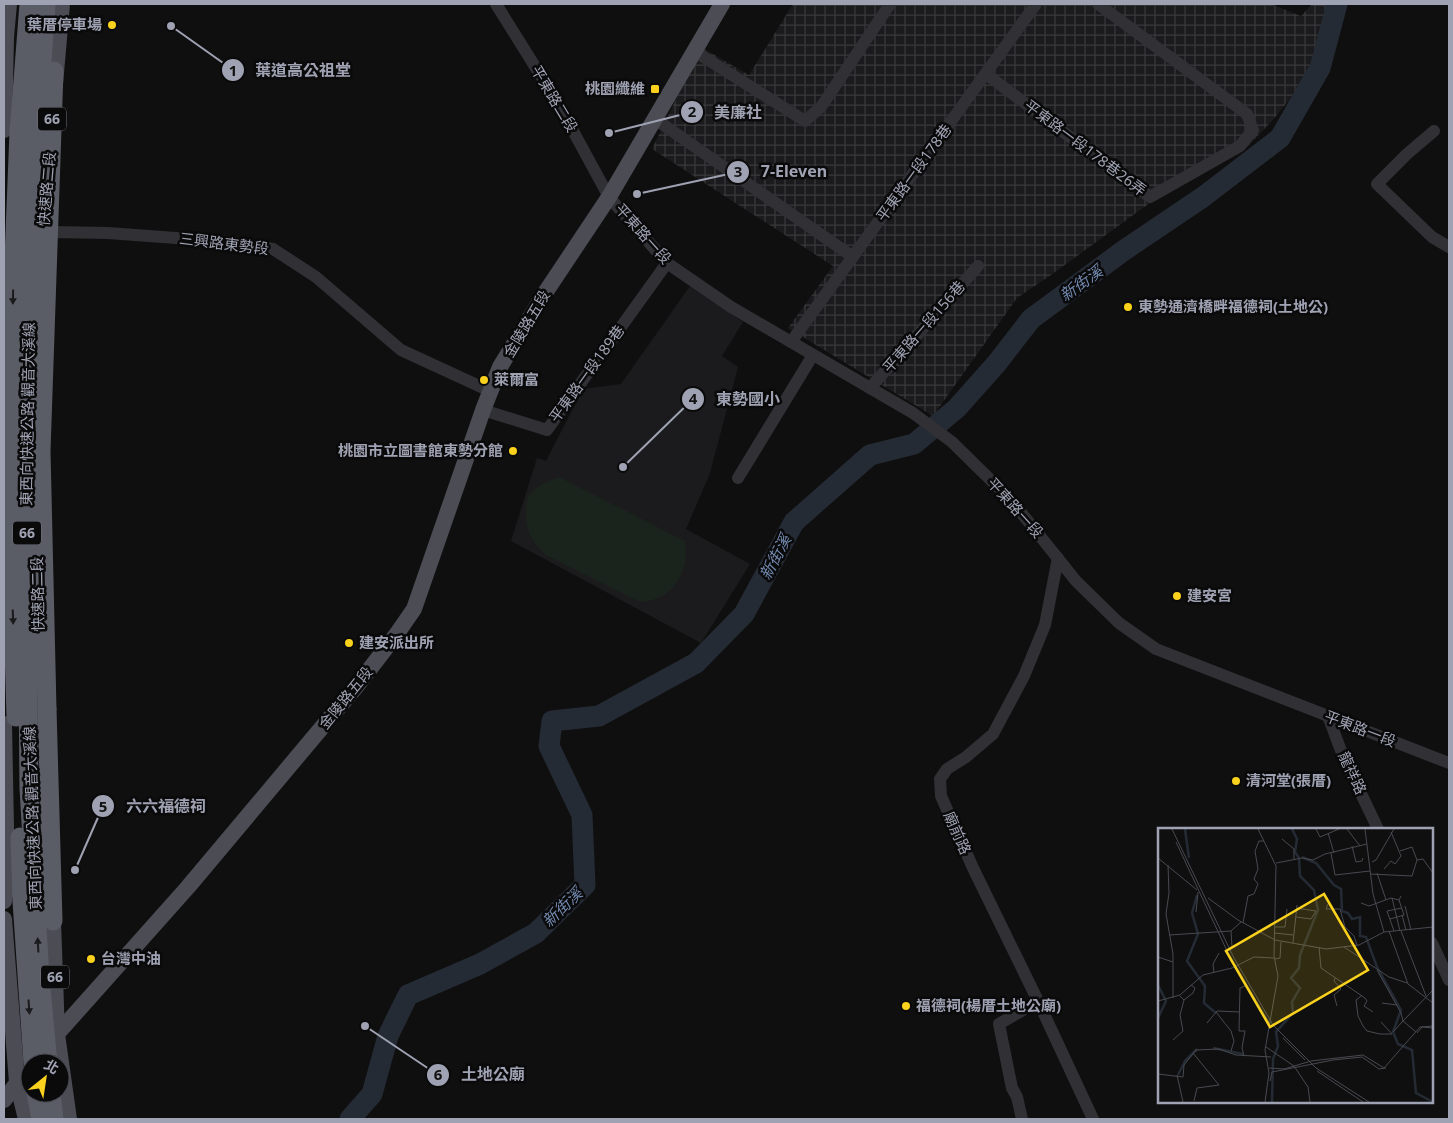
<svg xmlns="http://www.w3.org/2000/svg" width="1453" height="1123" viewBox="0 0 1453 1123" font-family="'Noto Sans','Noto Sans TC',sans-serif">
<style>
.built{fill:#1b1b1d}
.industrial{fill:url(#industrial-grid)}
.grass{fill:#1b231d}
.lines{fill:none;stroke-linecap:round;stroke-linejoin:round}
.river{stroke:#252b34;stroke-width:21}
.minor{stroke:#303035;stroke-width:12}
.major{stroke:#4b4c54;stroke-width:16}
.highway{stroke:#5b5d66;stroke-width:19}
.highway-bridge{stroke:#5b5d66;stroke-width:19}
.oneway{fill:#1a1b1d}
.poi-dot{fill:#fad21d;stroke:#0a0a0b;stroke-width:2}
.labels{text-anchor:middle;stroke-width:5;stroke-linejoin:round;paint-order:stroke}
.shield{fill:#0a0a0b;stroke:#727480;stroke-width:1}
.shield-label{font-size:14px;font-weight:bold;fill:#9fa2b2}
.poi-label{font-size:15px;font-weight:bold;fill:#9fa2b2;stroke:#0a0a0b;text-anchor:start}
.street-label{font-size:15px;fill:#9fa2b2;stroke:#0a0a0b}
.water-label{font-size:16px;font-style:italic;fill:#738ab0;stroke:#0a0a0b}
.inset-river{fill:none;stroke:#252b34;stroke-width:2.5}
.inset-road{fill:none;stroke:#494a51;stroke-width:1}
.view{fill:#fad21d;fill-opacity:0.15;stroke:#fad21d;stroke-width:2.5}
.inset-edge{fill:none;stroke:#9fa2b2;stroke-width:2.5}
.leader{fill:none;stroke:#9fa2b2;stroke-width:2}
.callout-dot{fill:#9fa2b2;stroke:#0a0a0b;stroke-width:2}
.mark-label{font-size:15px;text-anchor:middle;font-weight:bold;fill:#111}
.callout-label{font-size:16px;text-anchor:middle;font-weight:bold;fill:#9fa2b2;stroke:#0a0a0b;stroke-width:5;stroke-linejoin:round;paint-order:stroke}
</style>
<defs>
<pattern id="industrial-grid" width="8" height="8" patternUnits="userSpaceOnUse" patternTransform="scale(1.25)"><rect width="8" height="8" fill="#1b1b1d"/><path d="M0 4h8M4 0v8" fill="none" stroke="#39393b"/></pattern>
</defs>
<rect width="100%" height="100%" fill="#0f0f10"/>
<!-- built -->
<path class="built" d="M 690,286 L 743,322 L 722,356 L 738,367 L 710,473 L 686,529 L 750,564 L 701,643 L 511,541 L 537,458 L 546,461 L 583,389 L 621,384 Z"/>
<!-- industrial -->
<path class="industrial" d="M 793,4 L 1271,4 L 1301,16 L 1312,4 L 1333,4 L 1319,57 L 1304,82 L 1271,122 L 1247,147 L 1147,205 L 1051,275 L 1017,298 L 933,416 L 788,328 L 833,266 L 652,149 L 701,47 L 749,75 Z"/>
<!-- grass -->
<path class="grass" d="M 559,477 L 685,541 C 690,572 673,601 640,602 L 546,555 C 532,543 525,529 526,510 C 526,504 527,497 532,492 C 539,484 549,481 559,477 Z"/>
<g class="lines">
<!-- river -->
<path class="river" d="M 350,1119 L 372,1094 L 388,1036 L 408,995 L 480,964 L 536,933 L 585,885 L 582,815 L 549,746 L 552,721 L 599,716 L 696,663 L 744,614 L 794,522 L 870,455 L 914,444 L 957,408 L 997,363 L 1031,319 L 1123,251 L 1203,197 L 1280,138 L 1320,68 L 1337,4"/>
<!-- minor -->
<g class="minor">
<path d="M 496,4 L 559,105 L 609,197 L 667,263 L 731,307 L 913,413 L 952,442 L 1011,500 L 1076,581 L 1119,623 L 1156,649 L 1449,763"/>
<path d="M 694,51 L 805,121 L 821,107 L 890,4"/>
<path d="M 986,74 L 1150,197 L 1240,146 L 1253,130 L 1247,114 L 1098,4"/>
<path d="M 655,119 L 853,257"/>
<path d="M 1434,131 L 1407,154 L 1377,184 L 1432,237 L 1449,247"/>
<path d="M 43,234 L 53,232 L 108,233 L 230,242 L 273,249 L 316,277 L 401,350 L 490,391"/>
<path d="M 791,342 L 1036,4"/>
<path d="M 870,388 L 978,266"/>
<path d="M 483,410 L 547,430 L 667,263"/>
<path d="M 738,478 L 813,355"/>
<path d="M 1058,558 L 1045,625 L 1024,676 L 993,734 L 966,757 L 947,769 L 940,779 L 941,796 L 973,868 L 1038,1001 L 1093,1119"/>
<path d="M 1328,716 L 1343,756 L 1378,829"/>
<path d="M 1432,943 L 1449,980"/>
<path d="M 1022,1119 L 1017,1097 L 1012,1088 L 999,1024 L 1038,1001"/>
</g>
<!-- major -->
<g class="major">
<path d="M 55,84 L 62,4"/>
<path d="M 4,130 L 6,37 L 9,4"/>
<path d="M 4,724 L 7,880 L 4,901"/>
<path d="M 50,909 L 53,921 L 57,1034 L 69,1119"/>
<path d="M 4,919 L 17,1082 L 26,1119"/>
<path d="M 41,1053 L 57,1034 L 188,887 L 355,688 L 396,635 L 414,609 L 483,410 L 500,367 L 545,293 L 609,197 L 722,4"/>
<path d="M 4,1100 L 21,1078"/>
</g>
<!-- highway -->
<g class="highway">
<path d="M 47,709 L 53,921"/>
<path d="M 36,1093 L 41,1119"/>
<path d="M 51,1093 L 54,1119"/>
</g>
<!-- highway-bridge -->
<g class="highway-bridge">
<path d="M 46,4 L 37,134 L 30,302 L 26,471 L 29,788 L 40,978 L 48,1063"/>
<path d="M 47,709 L 41,451 L 54,71"/>
<path d="M 16,717 L 10,512 L 13,283 L 19,132 L 29,4"/>
<path d="M 20,837 L 22,901 L 33,1063"/>
</g>
</g>
<!-- one-way arrows -->
<defs><path id="oneway-solid" d="M-6-.8H1V-3.2L6.5 0L1 3.2V.8H-6Z" transform="scale(1.25)"/></defs>
<g class="oneway">
<use href="#oneway-solid" transform="translate(13 297) rotate(91)"/>
<use href="#oneway-solid" transform="translate(13 617) rotate(88)"/>
<use href="#oneway-solid" transform="translate(38 945) rotate(-93)"/>
<use href="#oneway-solid" transform="translate(29 1007) rotate(86)"/>
</g>
<!-- markers -->
<g class="poi-dot">
<circle cx="112" cy="25" r="5"/>
<rect x="650" y="84" width="10" height="10" rx="2.5"/>
<circle cx="1128" cy="307" r="5"/>
<circle cx="484" cy="380" r="5"/>
<circle cx="513" cy="451" r="5"/>
<circle cx="1177" cy="596" r="5"/>
<circle cx="349" cy="643" r="5"/>
<circle cx="1236" cy="781" r="5"/>
<circle cx="91" cy="959" r="5"/>
<circle cx="906" cy="1006" r="5"/>
</g>
<g class="labels">
<!-- shield labels -->
<g class="shield">
<rect x="38" y="107.5" width="28" height="23" rx="4"/>
<rect x="13" y="521.5" width="28" height="23" rx="4"/>
<rect x="41" y="965.5" width="28" height="23" rx="4"/>
</g>
<g class="shield-label">
<text x="52" y="124">66</text>
<text x="27" y="538">66</text>
<text x="55" y="982">66</text>
</g>
<!-- poi labels -->
<g class="poi-label">
<text x="102" y="30" text-anchor="end">葉厝停車場</text>
<text x="645" y="94" text-anchor="end">桃園纖維</text>
<text x="1138" y="312">東勢通濟橋畔福德祠(土地公)</text>
<text x="494" y="385">萊爾富</text>
<text x="503" y="456" text-anchor="end">桃園市立圖書館東勢分館</text>
<text x="1187" y="601">建安宮</text>
<text x="359" y="648">建安派出所</text>
<text x="1246" y="786">清河堂(張厝)</text>
<text x="101" y="964">台灣中油</text>
<text x="916" y="1011">福德祠(楊厝土地公廟)</text>
</g>
<!-- street labels -->
<g class="street-label">
<text transform="translate(554 99) rotate(59)" y="5">平東路二段</text>
<text transform="translate(1085 148) rotate(37)" y="5">平東路一段178巷26弄</text>
<text transform="translate(914 173) rotate(-54)" y="5">平東路一段178巷</text>
<text transform="translate(47 189) rotate(-85)" y="5">快速路二段</text>
<text transform="translate(643 234) rotate(48)" y="5">平東路一段</text>
<text transform="translate(224 244) rotate(7)" y="5">三興路東勢段</text>
<text transform="translate(527 324) rotate(-59)" y="5">金陵路五段</text>
<text transform="translate(924 327) rotate(-49)" y="5">平東路一段156巷</text>
<text transform="translate(587 374) rotate(-54)" y="5">平東路一段189巷</text>
<text transform="translate(28 414) rotate(-89)" y="5">東西向快速公路 觀音大溪線</text>
<text transform="translate(1015 508) rotate(48)" y="5">平東路一段</text>
<text transform="translate(38 594) rotate(-91)" y="5">快速路二段</text>
<text transform="translate(346 698) rotate(-51)" y="5">金陵路五段</text>
<text transform="translate(1360 729) rotate(21)" y="5">平東路一段</text>
<text transform="translate(1352 773) rotate(65)" y="5">龍祥路</text>
<text transform="translate(33 818) rotate(-92)" y="5">東西向快速公路 觀音大溪線</text>
<text transform="translate(957 833) rotate(66)" y="5">廟前路</text>
</g>
<!-- water labels -->
<g class="water-label">
<text transform="translate(1081 283) rotate(-36)" y="6">新街溪</text>
<text transform="translate(775 557) rotate(-62)" y="6">新街溪</text>
<text transform="translate(562 907) rotate(-44)" y="6">新街溪</text>
</g>
</g>
<!-- overview -->
<g transform="translate(1158 828)">
<rect width="275" height="275" fill="#0f0f10"/>
<path class="inset-river" d="M 27,1 L 31,30M 144,29 L 158,35 L 176,57 L 183,61 L 184,83 L 190,85 L 194,91 L 202,89 L 202,108 L 208,109 L 219,139 L 243,182 L 235,204 L 240,216 L 254,222 L 258,265 L 275,274M 39,67 L 34,85 L 40,106 L 29,133 L 47,158 L 46,175 L 58,185M 0,157 L 8,173 L 0,190M 55,220 L 85,226M 20,247 L 27,233 L 39,221M 114,274 L 115,231 L 120,218 L 118,204 L 135,185 L 134,174 L 142,160 L 133,150 L 141,140 L 142,127 L 160,82 L 156,62 L 142,48 L 141,30 L 137,24 L 139,11 L 134,1"/>
<path class="inset-road" d="M 14,1 L 76,130 L 115,197 L 158,240 L 211,274M 100,1 L 118,38 L 116,128 L 120,148 L 107,222 L 111,245 L 107,274M 158,1 L 162,9 L 181,1M 189,1 L 202,18M 207,1 L 215,66 L 226,104M 170,5 L 176,25M 124,11 L 136,21 L 136,31M 18,14 L 70,125 L 112,196M 194,18 L 198,34 L 204,33 L 205,30M 242,23 L 254,19 L 259,32 L 265,31 L 275,45M 173,25 L 177,47 L 212,43M 0,30 L 39,62M 214,34 L 218,32 L 236,1M 118,35 L 144,30 L 155,32 L 167,26 L 209,16M 10,37 L 11,65 L 8,86 L 15,126 L 15,170M 226,41 L 233,33 L 237,36 L 243,28 L 233,4M 219,45 L 228,72M 212,46 L 254,48 L 259,32M 50,70 L 80,92 L 117,112 L 168,121 L 201,117 L 226,104 L 275,99M 234,70 L 242,103M 203,75 L 211,78 L 233,70 L 241,72 L 243,68M 170,76 L 168,81 L 182,81 L 187,99 L 196,108 L 199,117M 247,78 L 253,102M 38,84 L 40,64M 244,87 L 248,102M 138,89 L 153,91 L 158,83 L 138,80M 232,91 L 246,87 L 241,72M 85,95 L 90,68 L 96,66 L 100,56 L 96,51 L 100,41 L 97,23 L 101,13 L 106,13M 117,99 L 127,99 L 129,81M 73,103 L 74,119M 231,103 L 250,156 L 275,175M 236,103 L 229,83 L 244,80M 243,103 L 268,168M 117,105 L 135,107M 11,107 L 73,103 L 83,94M 135,115 L 139,77M 161,119 L 163,140 L 207,170 L 209,173 L 206,178 L 215,184M 186,119 L 231,149 L 249,155M 0,129 L 15,134M 117,131 L 122,130 L 123,114M 219,142 L 243,185 L 245,193 L 235,204M 56,145 L 55,136 L 61,125M 177,150 L 176,153 L 183,161 L 176,167 L 179,178M 22,168 L 26,172 L 35,165 L 37,160 L 33,157M 203,168 L 198,172 L 200,188 L 205,198 L 209,203 L 222,206 L 234,206 L 223,194M 0,173 L 22,167 L 45,147 L 74,140 L 96,129 L 116,130M 224,175 L 239,177M 58,184 L 73,203 L 76,213 L 73,223M 49,195 L 59,183 L 82,184M 258,204 L 245,193 L 275,162M 259,205 L 264,199 L 275,200M 125,210 L 147,232M 15,212 L 25,203 L 22,187 L 26,172M 108,219 L 136,238 L 150,259 L 152,274M 35,225 L 61,257 L 39,260 L 36,273M 86,228 L 84,220 L 87,203 L 81,203 L 82,160 L 87,158M 111,240 L 126,241 L 153,233 L 205,227 L 226,240 L 262,199 L 275,198M 159,243 L 205,274M 0,246 L 25,249 L 26,237 L 38,222 L 61,221 L 78,227 L 113,229M 19,247 L 25,274M 112,253 L 114,244 L 175,232 L 204,229 L 221,241 L 228,240"/>
<path class="view" d="M 166,66 L 210,142 L 112,199 L 68,123 Z"/>
<rect width="275" height="275" class="inset-edge"/>
</g>
<!-- callouts -->
<path class="leader" d="M171 26L233 70M609 133L692 112M637 194L738 172M623 467L693 399M75 870L103 806M365 1026L438 1075"/>
<g class="callout-dot">
<circle cx="171" cy="26" r="5"/>
<circle cx="609" cy="133" r="5"/>
<circle cx="637" cy="194" r="5"/>
<circle cx="623" cy="467" r="5"/>
<circle cx="75" cy="870" r="5"/>
<circle cx="365" cy="1026" r="5"/>
<circle cx="233" cy="70" r="12"/>
<circle cx="692" cy="112" r="12"/>
<circle cx="738" cy="172" r="12"/>
<circle cx="693" cy="399" r="12"/>
<circle cx="103" cy="806" r="12"/>
<circle cx="438" cy="1075" r="12"/>
</g>
<g class="mark-label">
<text x="233" y="76">1</text>
<text x="692" y="117">2</text>
<text x="738" y="177">3</text>
<text x="693" y="404">4</text>
<text x="103" y="812">5</text>
<text x="438" y="1080">6</text>
</g>
<g class="callout-label">
<text x="303" y="76">葉道高公祖堂</text>
<text x="738" y="118">美廉社</text>
<text x="794" y="177">7-Eleven</text>
<text x="748" y="405">東勢國小</text>
<text x="166" y="812">六六福德祠</text>
<text x="493" y="1080">土地公廟</text>
</g>
<!-- border -->
<rect width="1453" height="1123" fill="none" stroke="#9fa2b2" stroke-width="10"/>
<!-- north arrow -->
<g transform="translate(45 1078) rotate(30)"><circle r="24" fill="#0a0a0b" stroke="#46474e"/>
<path d="M0-4L9 19L0 12L-9 19Z" fill="#fad21d"/>
<text y="-8" font-size="14" font-weight="bold" text-anchor="middle" fill="#9fa2b2">北</text>
</g>
</svg>
